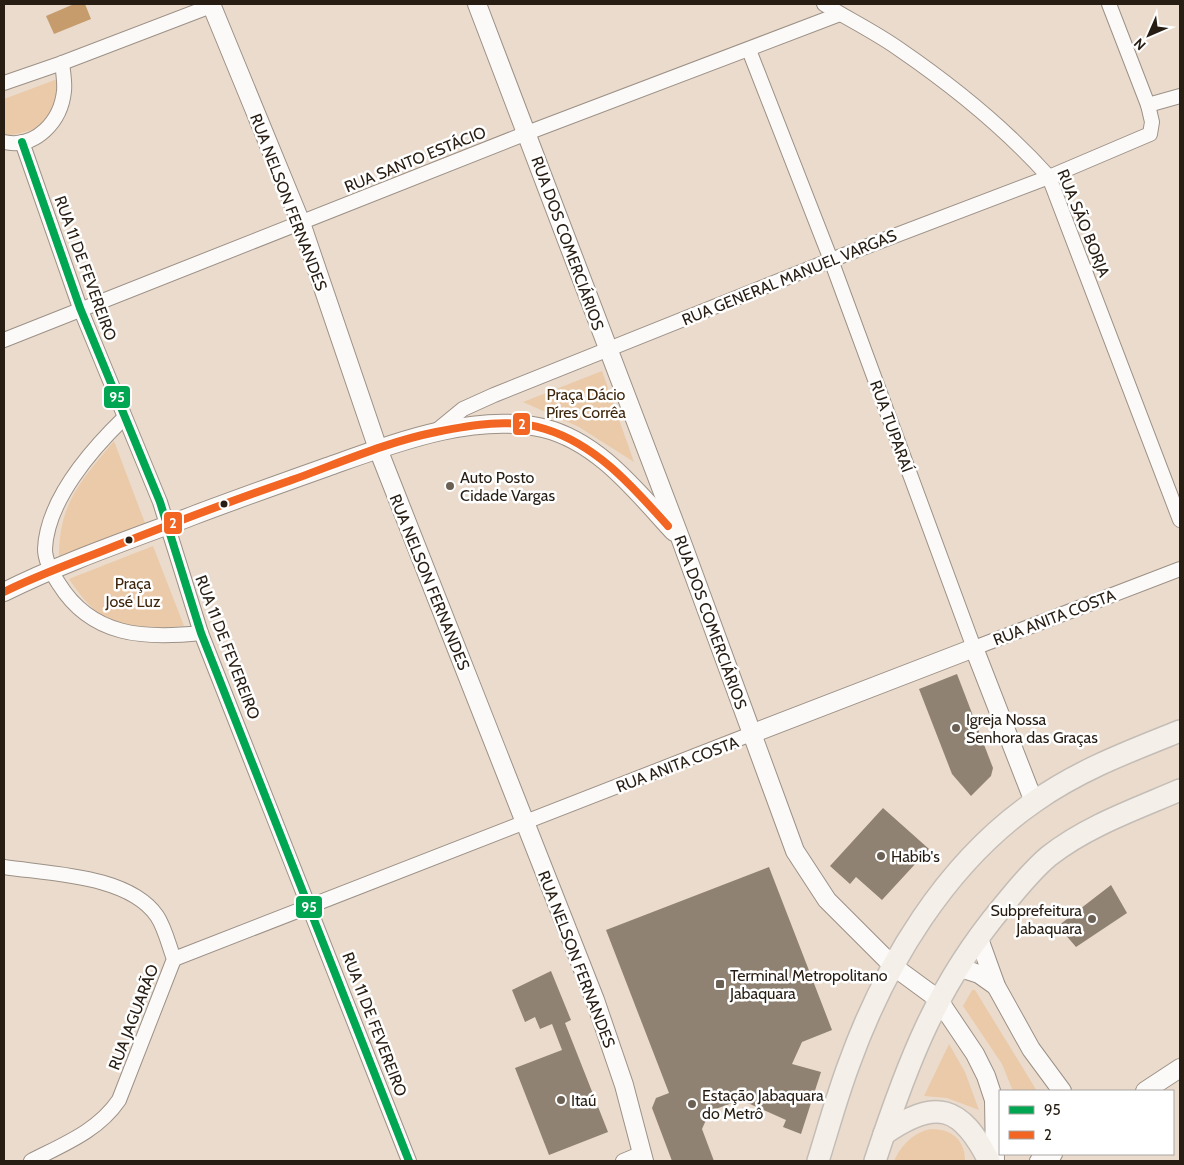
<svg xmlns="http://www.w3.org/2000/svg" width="1184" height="1165" viewBox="0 0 1184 1165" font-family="Cabin,sans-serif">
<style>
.green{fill:#ebcaa9}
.water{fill:#c69c6d}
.building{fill:#908272}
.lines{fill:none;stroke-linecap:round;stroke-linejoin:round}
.minor-casing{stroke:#9c9186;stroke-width:16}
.tertiary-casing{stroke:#9c9186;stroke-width:20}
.primary-casing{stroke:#c4bdb5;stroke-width:24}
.minor{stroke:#fcfaf8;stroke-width:14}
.tertiary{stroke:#fcfaf8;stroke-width:18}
.primary{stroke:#f4efe9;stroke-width:21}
.bus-1-casing{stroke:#fff;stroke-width:11}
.bus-2-casing{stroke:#fff;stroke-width:11}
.bus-1{stroke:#00a651;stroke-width:8}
.bus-2{stroke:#f26522;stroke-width:8}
.poi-dot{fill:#6b6054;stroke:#fff;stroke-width:2}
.bus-dot{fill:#271d13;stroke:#fff;stroke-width:2}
.labels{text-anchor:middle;stroke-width:5;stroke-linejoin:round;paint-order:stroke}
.street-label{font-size:16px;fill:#271d13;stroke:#fff}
.park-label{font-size:16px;fill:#3f270c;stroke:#fff}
.poi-label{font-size:16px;fill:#271d13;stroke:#fff;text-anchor:start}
.line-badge{stroke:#fff;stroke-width:2}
.badge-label{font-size:14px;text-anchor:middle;font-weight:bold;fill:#fff}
</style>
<rect width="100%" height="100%" fill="#eadbcd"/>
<!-- green -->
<g class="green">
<path d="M 60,78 C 58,104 54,126 24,132 C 17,134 10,136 4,135 L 4,99 Z"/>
<path d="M 602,371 L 634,462 L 579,427 L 523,402 Z"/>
<path d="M 114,441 L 145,523 L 59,556 C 59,502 82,480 114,441 Z"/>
<path d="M 153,546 L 184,626 C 126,631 103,630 69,579 Z"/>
<path d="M 972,990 L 975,990 L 1037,1091 L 1013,1091 L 1002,1064 L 963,1006 Z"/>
<path d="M 949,1044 L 965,1072 L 979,1110 L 947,1098 L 924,1096 Z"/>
<path d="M 931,1129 C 952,1129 965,1140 965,1161 L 894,1161 C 901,1145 914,1132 931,1129 Z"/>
</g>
<!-- water -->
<path class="water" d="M 74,4 L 85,4 L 91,19 L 54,34 L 46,16 Z"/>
<!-- building -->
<g class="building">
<path d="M 957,674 L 993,768 L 991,776 L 971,796 L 952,774 L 919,689 Z"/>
<path d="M 883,808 L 929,849 L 882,900 L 856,877 L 850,884 L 830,866 Z"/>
<path d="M 769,867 L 832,1030 L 802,1042 L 792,1064 L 821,1072 L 801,1134 L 783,1127 L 786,1120 L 741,1100 L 710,1111 L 702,1129 L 714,1161 L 672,1161 L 652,1108 L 656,1098 L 669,1093 L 606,930 Z"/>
<path d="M 1111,885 L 1127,913 L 1076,947 L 1058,926 Z"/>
<path d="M 551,971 L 571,1020 L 565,1023 L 608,1132 L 549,1155 L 515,1068 L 562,1050 L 552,1024 L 540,1029 L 535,1017 L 525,1022 L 512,990 Z"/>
</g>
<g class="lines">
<defs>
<g id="minor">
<path d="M 824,4 C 848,19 875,32 899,49 C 953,86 1005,128 1049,177 L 1180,520"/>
<path d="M 749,50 L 831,260 L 974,648 L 1180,569"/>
<path d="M 4,83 L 62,63 L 211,6"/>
<path d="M 1148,105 L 1180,96"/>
<path d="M 4,142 C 36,149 61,121 64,91 C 65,82 63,72 62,63"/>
<path d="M 22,142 L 80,308 L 160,502 L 201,633 L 409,1161"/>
<path d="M 4,340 L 527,133 L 840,14"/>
<path d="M 124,418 C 91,450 47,501 45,549 C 45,561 53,575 59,584 C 92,637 145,639 201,633"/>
<path d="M 435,432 L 463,409 L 494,395 L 831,260 L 1049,177 L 1150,134 L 1152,122 L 1148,105 L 1109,4"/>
<path d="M 4,867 C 50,874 129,875 157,916 C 165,928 169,946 174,959 L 119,1100 C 98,1131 64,1144 31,1161"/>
<path d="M 174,959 L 751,734"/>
<path d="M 623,1161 L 642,1153"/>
</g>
<g id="tertiary">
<path d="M 211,4 L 301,223 L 378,449 L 595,1000 L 624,1085 L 644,1161"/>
<path d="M 477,4 L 681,540 L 795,851 L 827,900 L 893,966 L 938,999 L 975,1054 L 986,1076 L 994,1100 L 995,1161"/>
<path d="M 4,592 C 64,562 129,540 192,516 C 237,499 282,483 327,467 C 392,444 473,412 543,428 C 598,441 637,492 674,532"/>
<path d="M 751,734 L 974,648 L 1034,802"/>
<path d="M 978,936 L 996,986 L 1031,1049 L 1062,1091"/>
<path d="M 957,967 L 979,974 L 996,986"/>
<path d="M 1145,1091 L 1180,1068"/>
<path d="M 1039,1161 L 1053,1154"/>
</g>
<g id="primary">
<path d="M 884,1134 C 936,1098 961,1105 989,1161"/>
<path d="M 818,1161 C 828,1129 837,1096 849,1064 C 885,964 946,863 1034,802 C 1079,770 1130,751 1180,731"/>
<path d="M 875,1161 C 907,1064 936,986 1003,906 C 1017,889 1032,870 1049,856 C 1087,826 1136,809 1180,790"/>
</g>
</defs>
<!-- minor casing -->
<use href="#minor" class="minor-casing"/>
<!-- tertiary casing -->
<use href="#tertiary" class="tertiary-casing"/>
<!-- primary casing -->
<use href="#primary" class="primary-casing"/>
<!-- minor -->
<use href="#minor" class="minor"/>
<!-- tertiary -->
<use href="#tertiary" class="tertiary"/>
<!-- primary -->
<use href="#primary" class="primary"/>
<defs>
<path id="bus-1" d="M 22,142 L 80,308 L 160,502 L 201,633 L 409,1161"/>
<path id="bus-2" d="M 4,592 C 40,574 78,561 115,546 C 173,523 231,501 289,481 C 337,464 386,442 436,432 C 471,425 511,418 545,429 C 597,445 633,487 668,526"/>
</defs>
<!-- bus-1 casing -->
<use href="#bus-1" class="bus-1-casing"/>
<!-- bus-2 casing -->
<use href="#bus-2" class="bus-2-casing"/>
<!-- bus-1 -->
<use href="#bus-1" class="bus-1"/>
<!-- bus-2 -->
<use href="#bus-2" class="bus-2"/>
</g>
<!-- markers -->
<g class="poi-dot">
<circle cx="450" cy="486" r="5"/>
<circle cx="956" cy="728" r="5"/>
<circle cx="881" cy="856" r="5"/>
<circle cx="1092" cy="919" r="5"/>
<rect x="715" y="979" width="10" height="10" rx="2.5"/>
<circle cx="561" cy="1100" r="5"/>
<circle cx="692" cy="1104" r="5"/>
</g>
<g class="bus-dot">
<circle cx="224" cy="504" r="4.5"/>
<circle cx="129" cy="540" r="4.5"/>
</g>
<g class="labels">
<!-- street labels -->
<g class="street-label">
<text transform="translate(415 159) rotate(-22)" y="6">RUA SANTO ESTÁCIO</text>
<text transform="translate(289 202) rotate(69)" y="6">RUA NELSON FERNANDES</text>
<text transform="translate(1084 223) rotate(68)" y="6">RUA SÃO BORJA</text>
<text transform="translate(568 243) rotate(70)" y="6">RUA DOS COMERCIÁRIOS</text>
<text transform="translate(86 268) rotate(70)" y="6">RUA 11 DE FEVEREIRO</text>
<text transform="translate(789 277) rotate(-22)" y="6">RUA GENERAL MANUEL VARGAS</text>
<text transform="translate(892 426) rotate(70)" y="6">RUA TUPARAÍ</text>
<text transform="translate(430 582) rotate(68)" y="6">RUA NELSON FERNANDES</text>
<text transform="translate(1054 617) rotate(-21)" y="6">RUA ANITA COSTA</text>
<text transform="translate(711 622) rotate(70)" y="6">RUA DOS COMERCIÁRIOS</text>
<text transform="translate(228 647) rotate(69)" y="6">RUA 11 DE FEVEREIRO</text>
<text transform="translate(677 764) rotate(-21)" y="6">RUA ANITA COSTA</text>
<text transform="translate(577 959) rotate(69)" y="6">RUA NELSON FERNANDES</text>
<text transform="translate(133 1017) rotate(-69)" y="6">RUA JAGUARÃO</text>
<text transform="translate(375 1024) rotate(69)" y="6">RUA 11 DE FEVEREIRO</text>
</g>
<!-- park labels -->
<g class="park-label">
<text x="586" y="400">Praça Dácio<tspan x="586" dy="18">Píres Corrêa</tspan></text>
<text x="133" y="589">Praça<tspan x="133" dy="18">José Luz</tspan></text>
</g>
<!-- poi labels -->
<g class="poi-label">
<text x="460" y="483">Auto Posto<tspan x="460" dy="18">Cidade Vargas</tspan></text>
<text x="966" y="725">Igreja Nossa<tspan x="966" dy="18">Senhora das Graças</tspan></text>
<text x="891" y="862">Habib's</text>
<text x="1082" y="916" text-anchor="end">Subprefeitura<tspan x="1082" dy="18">Jabaquara</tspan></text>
<text x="730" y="981">Terminal Metropolitano<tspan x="730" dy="18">Jabaquara</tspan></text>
<text x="702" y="1101">Estação Jabaquara<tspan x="702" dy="18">do Metrô</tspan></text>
<text x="571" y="1106">Itaú</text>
</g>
</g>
<g class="line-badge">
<rect x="103" y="385" width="28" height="24" rx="5" fill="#00a651"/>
<rect x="512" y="412" width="19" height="24" rx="5" fill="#f26522"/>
<rect x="163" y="511" width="20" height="24" rx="5" fill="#f26522"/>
<rect x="295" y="895" width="28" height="24" rx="5" fill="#00a651"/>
</g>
<g class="badge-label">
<text x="117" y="402">95</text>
<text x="522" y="429">2</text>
<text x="173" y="528">2</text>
<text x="309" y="912">95</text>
</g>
<!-- border -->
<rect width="1184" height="1165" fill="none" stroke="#271d13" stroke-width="10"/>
<!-- legend -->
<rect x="999" y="1090" width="175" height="65" fill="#ffffff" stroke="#a9a5a1"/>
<rect x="1009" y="1106" width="25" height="8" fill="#00a651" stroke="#a9a5a1"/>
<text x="1044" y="1115" font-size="15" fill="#271d13">95</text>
<rect x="1009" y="1131" width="25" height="8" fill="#f26522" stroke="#a9a5a1"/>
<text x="1044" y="1140" font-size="15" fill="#271d13">2</text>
<!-- north arrow -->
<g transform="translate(1149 35) rotate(225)" stroke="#ffffff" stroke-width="4" paint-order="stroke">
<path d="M0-4L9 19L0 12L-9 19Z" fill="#271d13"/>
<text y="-8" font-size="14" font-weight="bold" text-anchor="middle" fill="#271d13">N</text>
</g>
</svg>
